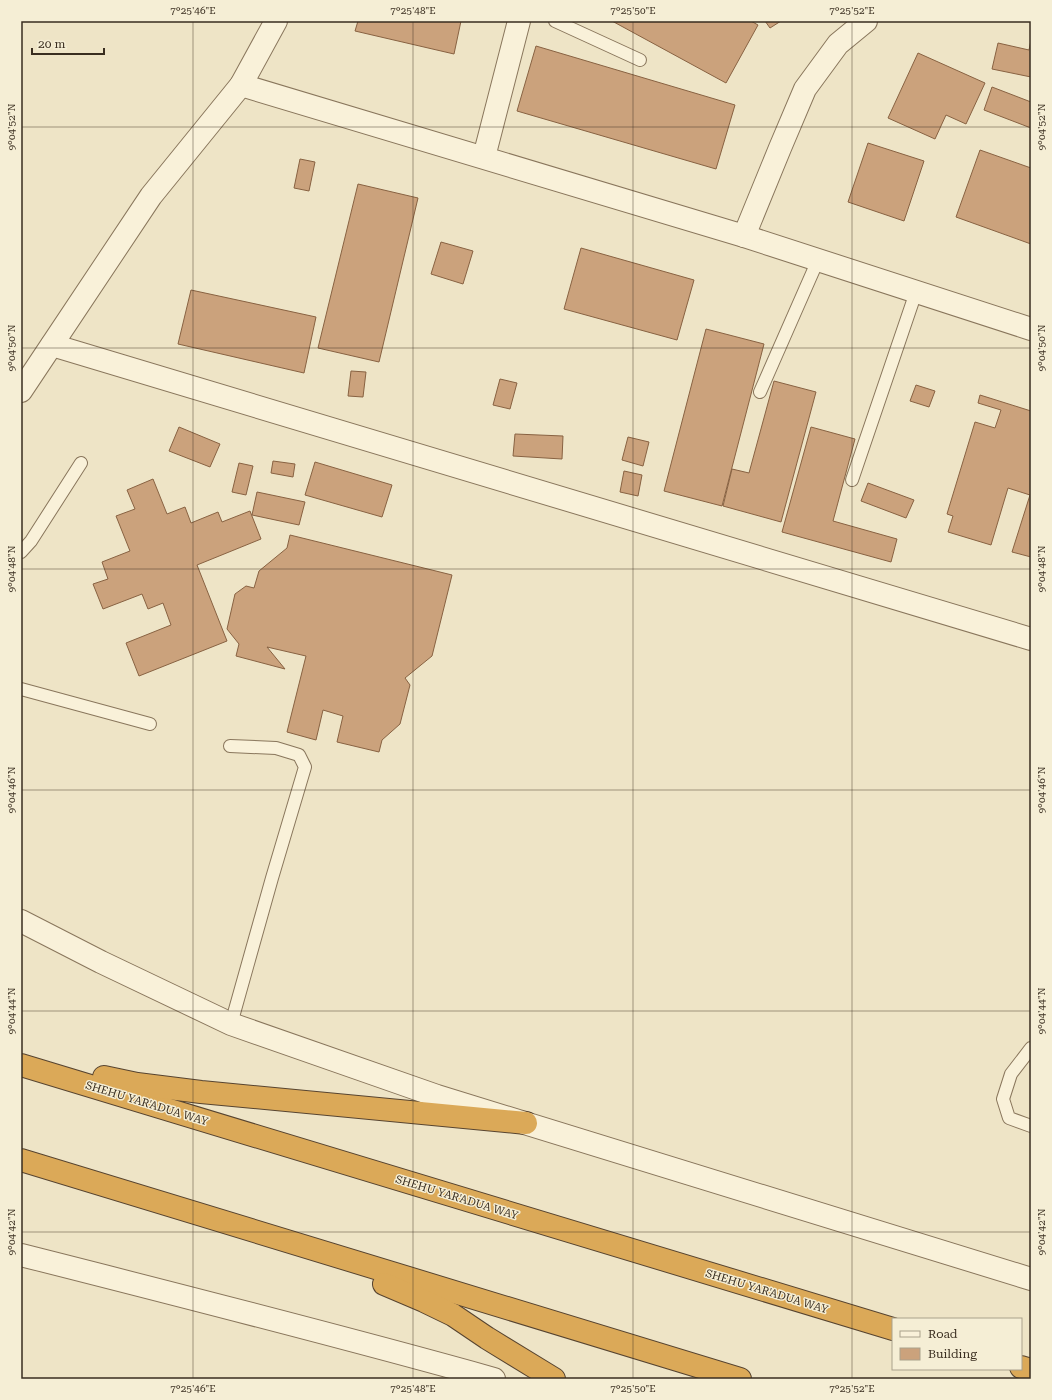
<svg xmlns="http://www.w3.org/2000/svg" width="1052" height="1400" viewBox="0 0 1052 1400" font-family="'Roboto Serif',serif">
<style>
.building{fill:#cba27c;stroke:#886242}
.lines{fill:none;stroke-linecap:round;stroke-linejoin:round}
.service-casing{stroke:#89765c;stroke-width:14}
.minor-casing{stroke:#89765c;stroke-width:24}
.tertiary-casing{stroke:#89765c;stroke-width:24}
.motorway-casing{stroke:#574430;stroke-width:24}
.service{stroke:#f9f1d9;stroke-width:12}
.minor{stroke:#f9f1d9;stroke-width:22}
.tertiary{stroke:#f9f1d9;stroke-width:22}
.motorway{stroke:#dba958;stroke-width:22}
.ticks{fill:none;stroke:#392d1f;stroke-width:1;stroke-opacity:0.45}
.labels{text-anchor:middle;stroke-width:3;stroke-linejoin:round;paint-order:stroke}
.street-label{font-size:11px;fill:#392d1f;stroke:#f5eed5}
.neatline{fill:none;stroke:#392d1f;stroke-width:1.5}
.ticks-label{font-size:10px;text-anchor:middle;fill:#392d1f}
</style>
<rect width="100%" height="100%" fill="#eee4c6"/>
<!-- building -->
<g class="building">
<path d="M 358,21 L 461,21 L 454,54 L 355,31 Z"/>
<path d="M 612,21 L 751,21 L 758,25 L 726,83 Z"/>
<path d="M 765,21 L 781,21 L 770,28 Z"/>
<path d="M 1031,40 L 1031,77 L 992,69 L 998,43 L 1029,50 Z"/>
<path d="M 536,46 L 735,105 L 716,169 L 517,111 Z"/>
<path d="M 918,53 L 985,83 L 966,124 L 946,115 L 935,139 L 888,118 Z"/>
<path d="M 992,87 L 1031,102 L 1031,128 L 984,110 Z"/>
<path d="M 868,143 L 924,161 L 904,221 L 848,202 Z"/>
<path d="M 980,150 L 1031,168 L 1031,244 L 956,217 Z"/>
<path d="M 300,159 L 315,162 L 309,191 L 294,188 Z"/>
<path d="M 358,184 L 418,198 L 379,362 L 318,348 Z"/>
<path d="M 441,242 L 473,251 L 463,284 L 431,274 Z"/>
<path d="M 581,248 L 694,280 L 677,340 L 564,309 Z"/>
<path d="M 191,290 L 316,317 L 304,373 L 178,344 Z"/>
<path d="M 706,329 L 764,344 L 722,506 L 664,491 Z"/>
<path d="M 351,371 L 366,372 L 363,397 L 348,396 Z"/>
<path d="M 500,379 L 517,383 L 510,409 L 493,405 Z"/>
<path d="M 774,381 L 816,392 L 781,522 L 723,506 L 732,469 L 749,473 Z"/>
<path d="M 916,385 L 935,391 L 929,407 L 910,401 Z"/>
<path d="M 980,395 L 1031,411 L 1031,557 L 1012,552 L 1030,495 L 1008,488 L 991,545 L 948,532 L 953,516 L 947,514 L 975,422 L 995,428 L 1001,410 L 978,403 Z"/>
<path d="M 179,427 L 220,444 L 210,467 L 169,451 Z"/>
<path d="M 811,427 L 855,439 L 833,521 L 897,539 L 891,562 L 782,532 Z"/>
<path d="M 515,434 L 563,436 L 562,459 L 513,456 Z"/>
<path d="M 628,437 L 649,442 L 643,466 L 622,460 Z"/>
<path d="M 273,461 L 295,464 L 293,477 L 271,473 Z"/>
<path d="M 315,462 L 392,485 L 382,517 L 305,495 Z"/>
<path d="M 239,463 L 253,466 L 246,495 L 232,492 Z"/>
<path d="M 624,471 L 642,475 L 638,496 L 620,492 Z"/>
<path d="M 153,479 L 167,514 L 185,507 L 191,523 L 218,512 L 222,522 L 250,511 L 261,539 L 197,565 L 227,641 L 139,676 L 126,643 L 171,625 L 163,603 L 148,609 L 142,594 L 103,609 L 93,584 L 108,579 L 102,562 L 130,551 L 116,516 L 135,509 L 127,490 Z"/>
<path d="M 868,483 L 914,500 L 906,518 L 861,501 Z"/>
<path d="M 257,492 L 305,502 L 299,525 L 252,515 Z"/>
<path d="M 290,535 L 452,575 L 432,656 L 405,678 L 410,685 L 400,724 L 382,740 L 379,752 L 337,742 L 343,716 L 323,710 L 316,740 L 287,732 L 306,656 L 267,647 L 285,669 L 236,656 L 239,644 L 227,629 L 235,594 L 246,586 L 254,588 L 259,571 L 287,548 Z"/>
</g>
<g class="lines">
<defs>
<g id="service">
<path d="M 555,21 L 640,60"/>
<path d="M 760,392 L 818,260"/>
<path d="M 852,480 L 916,292"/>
<path d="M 21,552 L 31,541 L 81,463"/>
<path d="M 21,689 L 150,724"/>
<path d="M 230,746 L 276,748 L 299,755 L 305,767 L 272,878 L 231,1024"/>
<path d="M 1031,1048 L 1011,1074 L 1003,1099 L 1009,1118 L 1031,1126"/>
</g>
<g id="minor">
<path d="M 241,85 L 744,236 L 1031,329"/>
<path d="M 484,157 L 519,21"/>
<path d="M 744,236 L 780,148 L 805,89 L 838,44 L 866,21"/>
<path d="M 52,345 L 1031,639"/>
<path d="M 21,391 L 151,196 L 241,85 L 276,21"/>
</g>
<g id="tertiary">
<path d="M 21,921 L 101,962 L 231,1024 L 437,1096 L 1031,1279"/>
<path d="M 21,1255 C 179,1295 337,1335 494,1379"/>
</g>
<g id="motorway">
<path d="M 21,1065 L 893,1329"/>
<path d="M 104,1077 L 137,1084 L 201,1092 L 526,1123"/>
<path d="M 21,1160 L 740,1379"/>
<path d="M 384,1284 L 424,1301 L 453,1315 L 487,1338 L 554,1379"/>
<path d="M 1021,1367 L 1031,1370"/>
</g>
</defs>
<!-- service casing -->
<use href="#service" class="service-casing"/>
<!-- minor casing -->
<use href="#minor" class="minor-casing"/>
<!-- tertiary casing -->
<use href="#tertiary" class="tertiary-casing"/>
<!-- motorway casing -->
<use href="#motorway" class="motorway-casing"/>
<!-- service -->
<use href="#service" class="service"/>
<!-- minor -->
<use href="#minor" class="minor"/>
<!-- tertiary -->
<use href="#tertiary" class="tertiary"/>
<!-- motorway -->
<use href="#motorway" class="motorway"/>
</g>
<!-- ticks -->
<path class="ticks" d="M 193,21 L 193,1379M 413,21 L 413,1379M 633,21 L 633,1379M 852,21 L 852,1379M 21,127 L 1031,127M 21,348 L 1031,348M 21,569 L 1031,569M 21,790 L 1031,790M 21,1011 L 1031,1011M 21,1232 L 1031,1232"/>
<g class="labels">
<!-- street labels -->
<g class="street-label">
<text transform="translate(147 1103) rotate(17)" y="4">SHEHU YAR'ADUA WAY</text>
<text transform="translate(457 1197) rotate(17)" y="4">SHEHU YAR'ADUA WAY</text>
<text transform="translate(767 1291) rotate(17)" y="4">SHEHU YAR'ADUA WAY</text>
</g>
</g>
<!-- border -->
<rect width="1052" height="1400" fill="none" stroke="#f5eed5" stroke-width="44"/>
<!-- legend -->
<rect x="892" y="1318" width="130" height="52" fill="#f5eed5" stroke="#aaa18c"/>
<rect x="900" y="1331" width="20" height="6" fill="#f9f1d9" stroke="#aaa18c"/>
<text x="928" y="1338" font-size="12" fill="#392d1f">Road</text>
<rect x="900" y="1348" width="20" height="12" fill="#cba27c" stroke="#aaa18c"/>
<text x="928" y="1358" font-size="12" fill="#392d1f">Building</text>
<!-- scale -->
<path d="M32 48v6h72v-6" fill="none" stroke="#392d1f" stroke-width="2"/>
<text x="38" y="48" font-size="12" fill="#392d1f" stroke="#f5eed5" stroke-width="3" paint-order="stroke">20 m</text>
<rect x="22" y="22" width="1008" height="1356" class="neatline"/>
<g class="ticks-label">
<text x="193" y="14">7°25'46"E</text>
<text x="413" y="14">7°25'48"E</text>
<text x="633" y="14">7°25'50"E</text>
<text x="852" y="14">7°25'52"E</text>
<text transform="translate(11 127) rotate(-90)" y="4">9°04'52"N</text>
<text transform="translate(1041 127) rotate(-90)" y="4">9°04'52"N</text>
<text transform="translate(11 348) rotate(-90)" y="4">9°04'50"N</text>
<text transform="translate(1041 348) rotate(-90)" y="4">9°04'50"N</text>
<text transform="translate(11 569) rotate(-90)" y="4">9°04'48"N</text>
<text transform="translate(1041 569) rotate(-90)" y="4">9°04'48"N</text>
<text transform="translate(11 790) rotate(-90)" y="4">9°04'46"N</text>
<text transform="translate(1041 790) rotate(-90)" y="4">9°04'46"N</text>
<text transform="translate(11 1011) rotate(-90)" y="4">9°04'44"N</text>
<text transform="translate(1041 1011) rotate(-90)" y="4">9°04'44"N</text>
<text transform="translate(11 1232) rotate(-90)" y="4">9°04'42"N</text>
<text transform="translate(1041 1232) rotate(-90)" y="4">9°04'42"N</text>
<text x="193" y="1392">7°25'46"E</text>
<text x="413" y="1392">7°25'48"E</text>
<text x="633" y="1392">7°25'50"E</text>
<text x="852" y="1392">7°25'52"E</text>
</g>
</svg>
